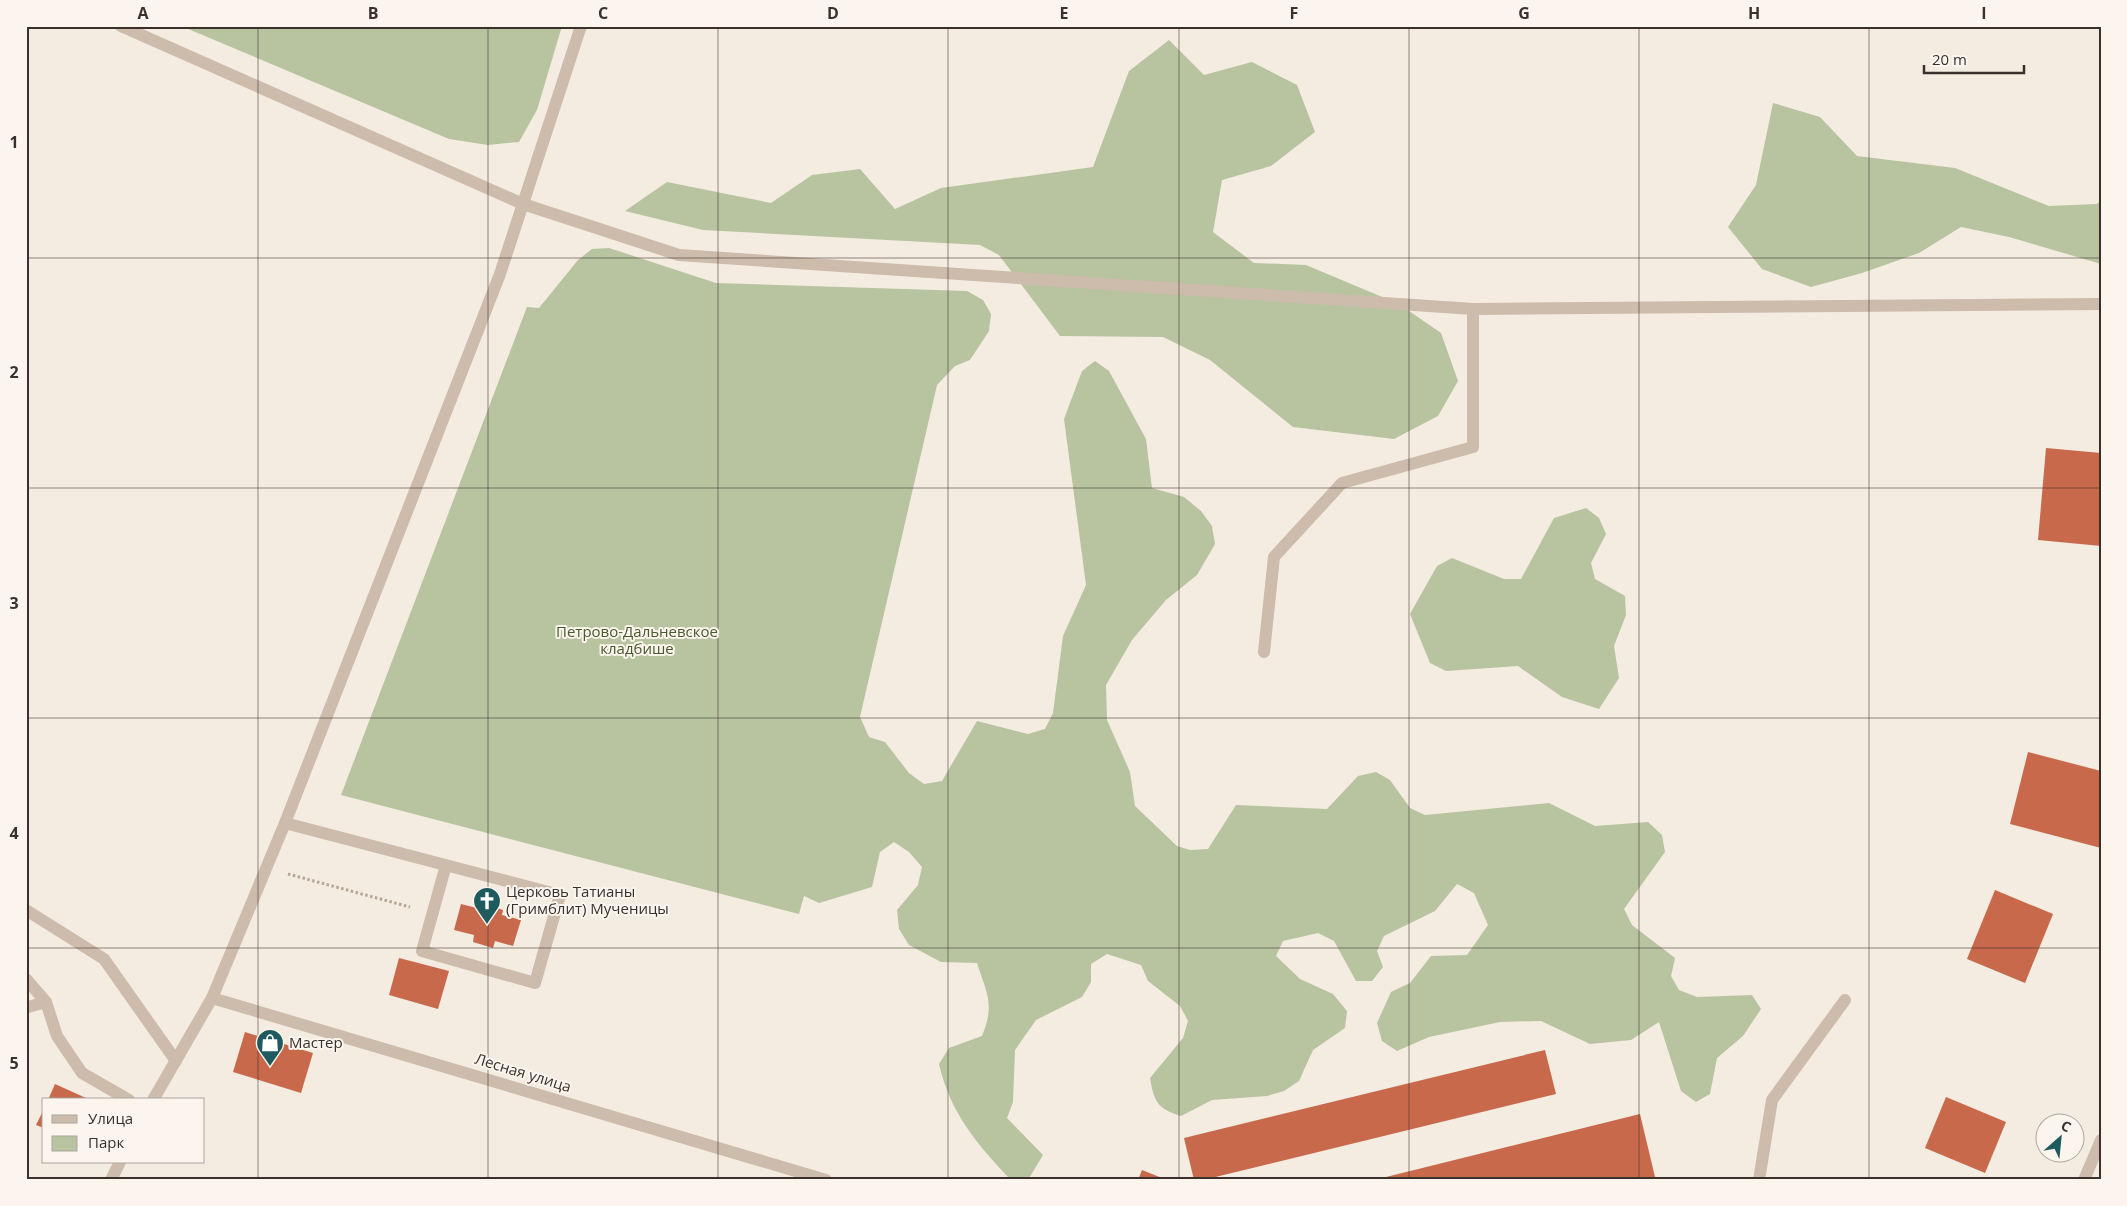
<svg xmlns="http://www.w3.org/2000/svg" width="2127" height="1206" viewBox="0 0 2127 1206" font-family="'Open Sans',sans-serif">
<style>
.green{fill:#b8c4a0}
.building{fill:#c8694b}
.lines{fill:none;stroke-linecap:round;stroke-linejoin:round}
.path{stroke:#b9a596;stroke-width:3;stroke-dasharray:2.5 2.5;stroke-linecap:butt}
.lane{stroke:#cdbbac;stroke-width:12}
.street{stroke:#cdbbac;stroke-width:12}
.grid{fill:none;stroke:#3b302b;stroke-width:1;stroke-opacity:0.55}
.labels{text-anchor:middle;stroke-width:4;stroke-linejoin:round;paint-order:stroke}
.park-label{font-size:15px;fill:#4a5a2e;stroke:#fbf5ee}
.poi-label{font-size:15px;fill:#3b302b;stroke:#fbf5ee;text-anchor:start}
.street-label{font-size:15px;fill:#3b302b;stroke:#fbf5ee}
.neatline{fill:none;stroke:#3b302b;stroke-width:2}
.grid-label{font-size:16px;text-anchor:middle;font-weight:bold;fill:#3b302b}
</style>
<rect width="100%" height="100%" fill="#f4ebe1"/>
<!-- green -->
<g class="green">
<path d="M 181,26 L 562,26 L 537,110 L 519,142 L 488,145 L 449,139 Z"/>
<path d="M 1169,40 L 1204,75 L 1252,62 L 1297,85 L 1315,132 L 1271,166 L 1222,180 L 1213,232 L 1254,263 L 1306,265 L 1399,304 L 1441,333 L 1458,381 L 1438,416 L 1394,439 L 1293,427 L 1210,360 L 1163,337 L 1060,336 L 999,255 L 980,245 L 703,230 L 625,211 L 667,182 L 771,203 L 812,175 L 860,169 L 895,209 L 941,188 L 1093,167 L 1129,71 Z"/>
<path d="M 1773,103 L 1820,117 L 1857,156 L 1955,168 L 2049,206 L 2097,204 L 2101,200 L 2101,264 L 2009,237 L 1961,227 L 1919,253 L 1862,273 L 1811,287 L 1762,269 L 1728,227 L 1756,185 Z"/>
<path d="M 609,248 L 716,283 L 967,291 L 983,300 L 991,314 L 989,331 L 970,360 L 955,366 L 937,385 L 860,717 L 869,737 L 885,742 L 909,773 L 924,784 L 942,781 L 977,721 L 1028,734 L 1045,729 L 1053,713 L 1063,636 L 1086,585 L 1064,419 L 1082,371 L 1095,361 L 1109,371 L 1146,439 L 1152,488 L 1184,497 L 1201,511 L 1212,526 L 1215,544 L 1197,575 L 1166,600 L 1132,640 L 1106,685 L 1107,720 L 1130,772 L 1135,806 L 1177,846 L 1190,850 L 1208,849 L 1236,805 L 1327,809 L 1358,776 L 1376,772 L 1390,780 L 1410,808 L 1425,815 L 1549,803 L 1595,826 L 1648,822 L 1662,835 L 1665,852 L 1624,909 L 1632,925 L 1675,958 L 1671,976 L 1679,990 L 1697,997 L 1752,995 L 1761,1009 L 1743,1036 L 1717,1058 L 1710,1094 L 1696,1102 L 1681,1091 L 1659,1022 L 1631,1040 L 1590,1044 L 1541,1021 L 1500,1022 L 1429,1037 L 1397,1051 L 1382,1041 L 1377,1023 L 1391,992 L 1410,983 L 1431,956 L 1467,955 L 1488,925 L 1474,893 L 1457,884 L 1435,911 L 1384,936 L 1377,951 L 1383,967 L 1372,981 L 1356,981 L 1334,941 L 1318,933 L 1283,941 L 1276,956 L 1300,979 L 1333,994 L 1347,1011 L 1345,1028 L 1313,1050 L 1299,1081 L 1284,1091 L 1267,1096 L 1212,1100 L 1181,1116 C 1158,1109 1154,1102 1150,1078 L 1183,1038 L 1188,1021 L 1180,1006 L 1148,981 L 1141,965 L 1107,954 L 1091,964 L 1091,982 L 1082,997 L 1036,1020 L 1015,1050 L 1013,1102 L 1007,1118 L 1043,1155 L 1028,1180 L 1009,1178 C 976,1143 950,1112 939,1064 L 949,1048 L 982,1036 C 995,1004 987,994 977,963 L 941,962 L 909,945 L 899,929 L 897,910 L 918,885 L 922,867 L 909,852 L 894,842 L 880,852 L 872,887 L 819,903 L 804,896 L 799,914 L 341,795 L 527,307 L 539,308 L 578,260 L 592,249 Z"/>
<path d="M 1586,508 L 1599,518 L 1606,534 L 1591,563 L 1595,579 L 1625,596 L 1626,615 L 1614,646 L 1619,678 L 1599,709 L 1562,697 L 1518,666 L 1446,671 L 1430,663 L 1410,614 L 1437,566 L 1452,558 L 1504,579 L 1521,579 L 1554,518 Z"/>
</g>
<!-- building -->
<g class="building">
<path d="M 2046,448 L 2101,453 L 2101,546 L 2038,540 Z"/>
<path d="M 2028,752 L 2101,771 L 2101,848 L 2010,824 Z"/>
<path d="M 1995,890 L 2053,914 L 2025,983 L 1967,959 Z"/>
<path d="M 483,903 L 503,910 L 502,915 L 521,920 L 513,946 L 495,941 L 493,948 L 473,942 L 474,935 L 454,930 L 461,904 L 481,909 Z"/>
<path d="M 399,958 L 449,971 L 438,1009 L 389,995 Z"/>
<path d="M 245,1032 L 313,1053 L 301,1093 L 233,1072 Z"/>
<path d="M 1545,1050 L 1556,1094 L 1203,1180 L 1194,1180 L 1184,1138 Z"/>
<path d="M 55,1084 L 86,1098 L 85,1100 L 48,1100 Z"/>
<path d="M 1946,1097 L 2006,1122 L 1985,1173 L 1925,1148 Z"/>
<path d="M 44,1109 L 44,1128 L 36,1125 Z"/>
<path d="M 1640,1114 L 1655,1177 L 1643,1180 L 1374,1180 Z"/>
<path d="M 1142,1170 L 1167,1180 L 1138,1180 Z"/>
</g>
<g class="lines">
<!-- path -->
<path class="path" d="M 288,874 L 410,907"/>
<!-- lane -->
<g class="lane">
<path d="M 121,26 L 523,204 L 679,255 L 1473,309 L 2101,304"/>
<path d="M 1264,652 L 1274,557 L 1342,483 L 1473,447 L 1473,309"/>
<path d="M 285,823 L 560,895 L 535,983 L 422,951 L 446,865"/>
<path d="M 26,910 L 104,959 L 176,1061"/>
<path d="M 26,979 L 46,1002 L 57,1036 L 82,1073 L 129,1100"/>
<path d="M 212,998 L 285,823 L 500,274 L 581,26"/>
<path d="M 28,1007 L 46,1002"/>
<path d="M 1759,1180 L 1772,1100 L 1845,1000"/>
</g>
<!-- street -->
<g class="street">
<path d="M 153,1100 L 212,998 L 826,1180"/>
<path d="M 111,1180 L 120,1162"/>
<path d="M 2084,1180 L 2101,1140"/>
</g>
</g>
<!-- grid -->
<path class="grid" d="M 258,26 L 258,1180M 488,26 L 488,1180M 718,26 L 718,1180M 948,26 L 948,1180M 1179,26 L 1179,1180M 1409,26 L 1409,1180M 1639,26 L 1639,1180M 1869,26 L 1869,1180M 26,258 L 2101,258M 26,488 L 2101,488M 26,718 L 2101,718M 26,948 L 2101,948"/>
<!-- icons -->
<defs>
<symbol id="church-pin" viewBox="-11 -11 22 30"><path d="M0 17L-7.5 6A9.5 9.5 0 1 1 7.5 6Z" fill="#1f5a5e" stroke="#fbf5ee"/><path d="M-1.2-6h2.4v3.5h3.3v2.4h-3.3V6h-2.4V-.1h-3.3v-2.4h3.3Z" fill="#fff"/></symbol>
<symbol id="shop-pin" viewBox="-11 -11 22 30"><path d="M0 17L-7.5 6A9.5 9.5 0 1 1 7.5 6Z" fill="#1f5a5e" stroke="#fbf5ee"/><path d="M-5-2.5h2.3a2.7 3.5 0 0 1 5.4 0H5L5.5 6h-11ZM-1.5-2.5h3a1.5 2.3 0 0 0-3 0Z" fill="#fff"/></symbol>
</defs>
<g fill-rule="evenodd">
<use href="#church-pin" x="471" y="885" width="32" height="43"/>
<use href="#shop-pin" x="254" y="1027" width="32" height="43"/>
</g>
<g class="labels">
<!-- park labels -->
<g class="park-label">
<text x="637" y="637">Петрово-Дальневское<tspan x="637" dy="17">кладбише</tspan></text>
</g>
<!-- poi labels -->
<g class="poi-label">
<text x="506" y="897">Церковь Татианы<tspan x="506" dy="17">(Гримблит) Мученицы</tspan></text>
<text x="289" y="1048">Мастер</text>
</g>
<!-- street labels -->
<g class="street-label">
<text transform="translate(523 1073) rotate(17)" y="5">Лесная улица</text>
</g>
</g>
<!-- border -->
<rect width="2127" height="1206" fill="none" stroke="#fbf5ee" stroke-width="55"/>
<!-- legend -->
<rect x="42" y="1098" width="162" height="65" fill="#fbf5ee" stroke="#aea6a0"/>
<rect x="52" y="1115" width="25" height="8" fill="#cdbbac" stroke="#aea6a0"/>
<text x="88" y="1124" font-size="15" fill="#3b302b">Улица</text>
<rect x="52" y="1136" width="25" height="15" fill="#b8c4a0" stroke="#aea6a0"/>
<text x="88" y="1148" font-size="15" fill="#3b302b">Парк</text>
<!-- north arrow -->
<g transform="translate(2060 1138) rotate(27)"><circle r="24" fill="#fbf5ee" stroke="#aea6a0"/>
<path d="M0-4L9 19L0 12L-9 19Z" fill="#1f5a5e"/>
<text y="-8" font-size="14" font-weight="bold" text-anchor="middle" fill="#3b302b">С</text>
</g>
<!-- scale -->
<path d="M1924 65v8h100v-8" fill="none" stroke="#3b302b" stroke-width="2.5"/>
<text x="1932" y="65" font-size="15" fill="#3b302b" stroke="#fbf5ee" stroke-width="4" paint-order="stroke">20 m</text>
<rect x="28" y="28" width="2072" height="1150" class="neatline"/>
<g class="grid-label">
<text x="143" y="19">A</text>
<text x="373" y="19">B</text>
<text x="603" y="19">C</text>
<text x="833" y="19">D</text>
<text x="1064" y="19">E</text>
<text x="1294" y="19">F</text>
<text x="1524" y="19">G</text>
<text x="1754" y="19">H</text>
<text x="1984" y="19">I</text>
<text x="14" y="148">1</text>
<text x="14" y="378">2</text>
<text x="14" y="609">3</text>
<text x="14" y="839">4</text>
<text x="14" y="1069">5</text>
</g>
</svg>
